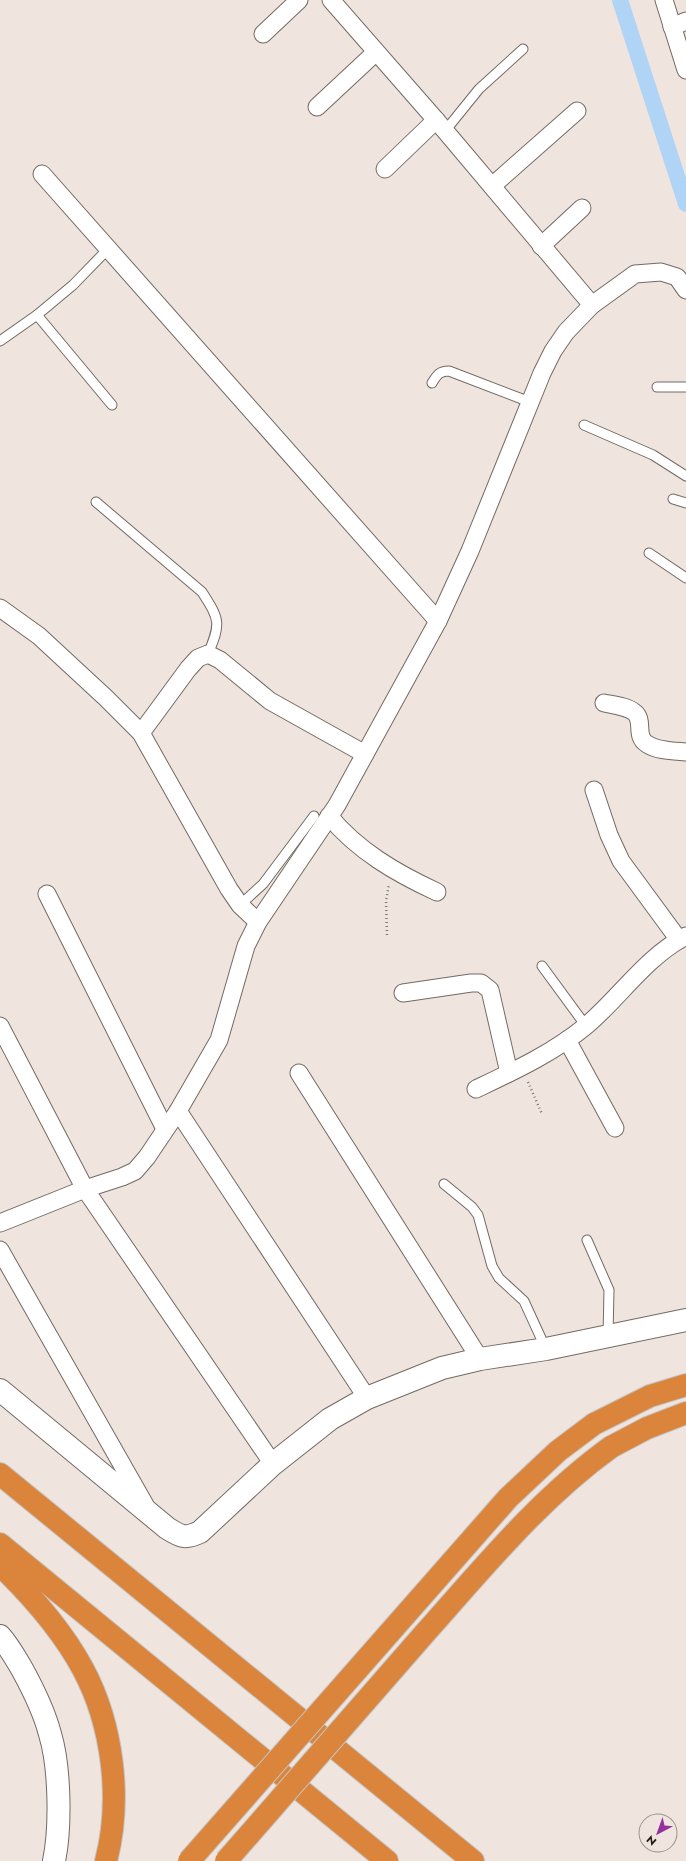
<svg xmlns="http://www.w3.org/2000/svg" width="686" height="1861" viewBox="0 0 686 1861" font-family="Jost,sans-serif">
<style>
.lines{fill:none;stroke-linecap:round;stroke-linejoin:round}
.canal{stroke:#b0d4f6;stroke-width:16}
.service-casing{stroke:#736a64;stroke-width:11}
.minor-casing{stroke:#736a64;stroke-width:19}
.secondary-casing{stroke:#736a64;stroke-width:24}
.motorway-casing{stroke:#c4c4c3;stroke-width:24}
.path{stroke:#7f7874;stroke-width:2.5;stroke-dasharray:1 3;stroke-linecap:butt}
.service{stroke:#fff;stroke-width:9}
.minor{stroke:#fff;stroke-width:17}
.secondary{stroke:#fff;stroke-width:22}
.motorway{stroke:#da843c;stroke-width:22}
.motorway-bridge-casing{stroke:#c4c4c3;stroke-width:24;stroke-linecap:butt}
.motorway-bridge{stroke:#da843c;stroke-width:22}
</style>
<rect width="100%" height="100%" fill="#efe4de"/>
<g class="lines">
<!-- canal -->
<path class="canal" d="M 620,0 L 686,204"/>
<defs>
<g id="service">
<path d="M 445,131 L 479,89 L 523,49"/>
<path d="M 37,315 L 112,405"/>
<path d="M 0,341 L 37,315 L 73,285 L 108,249"/>
<path d="M 432,383 C 437,375 439,371 449,371 L 530,402"/>
<path d="M 657,387 L 686,387"/>
<path d="M 584,425 L 653,455 L 686,476"/>
<path d="M 673,499 L 686,503"/>
<path d="M 96,502 L 202,592 C 220,620 221,623 208,654"/>
<path d="M 649,553 L 686,578"/>
<path d="M 240,905 L 263,884 L 314,816"/>
<path d="M 542,966 L 586,1026"/>
<path d="M 444,1184 L 472,1207 L 478,1215 L 492,1266 L 499,1278 L 524,1301 L 546,1349"/>
<path d="M 587,1240 L 609,1290 L 608,1336"/>
</g>
<g id="minor">
<path d="M 331,0 L 436,120 L 592,305"/>
<path d="M 664,0 L 686,70"/>
<path d="M 672,27 L 686,21"/>
<path d="M 263,34 L 299,0"/>
<path d="M 317,107 L 376,52"/>
<path d="M 385,169 L 436,120"/>
<path d="M 42,174 L 438,621"/>
<path d="M 492,186 L 577,111"/>
<path d="M 541,246 L 582,208"/>
<path d="M 0,608 L 39,636 L 106,698 L 141,733 L 229,889 L 240,905 L 258,922"/>
<path d="M 604,703 C 614,705 626,706 634,712 C 645,720 634,736 647,744 C 657,751 674,751 686,752"/>
<path d="M 141,733 L 188,669 L 198,658 L 208,654 L 220,660 L 270,701 L 365,754"/>
<path d="M 594,790 L 609,835 L 621,861 L 679,940"/>
<path d="M 329,816 C 358,851 396,873 437,892"/>
<path d="M 47,894 L 165,1129"/>
<path d="M 403,993 L 471,983 L 481,983 L 490,990 L 509,1073"/>
<path d="M 0,1026 L 85,1189 L 273,1464"/>
<path d="M 567,1040 L 615,1128"/>
<path d="M 299,1073 L 480,1359"/>
<path d="M 476,1089 C 514,1071 555,1052 587,1025 C 620,997 646,957 686,936"/>
<path d="M 178,1111 L 367,1398"/>
<path d="M 0,1223 L 85,1189 L 122,1177 L 135,1171 L 147,1157 L 178,1111 L 219,1040 L 246,946 L 258,922 L 337,805 L 438,621 L 470,551 L 542,373 L 553,351 L 566,332 L 592,305 L 635,274 L 661,272 L 677,277 L 686,290"/>
<path d="M 0,1250 L 145,1505"/>
</g>
<g id="secondary">
<path d="M 0,1390 L 167,1528 C 181,1537 185,1539 200,1532 L 273,1464 L 330,1419 L 367,1398 L 442,1368 L 480,1359 L 546,1349 L 686,1320"/>
<path d="M 0,1636 C 9,1646 15,1657 22,1669 C 33,1689 44,1711 50,1734 C 60,1767 61,1827 54,1861"/>
</g>
<g id="motorway">
<path d="M 594,1424 L 650,1396 L 686,1385"/>
<path d="M 611,1447 L 647,1428 L 686,1413"/>
<path d="M 0,1474 L 473,1861"/>
<path d="M 0,1544 L 387,1861"/>
<path d="M 0,1565 C 32,1596 62,1630 83,1669 C 113,1725 122,1800 106,1861"/>
</g>
</defs>
<!-- service casing -->
<use href="#service" class="service-casing"/>
<!-- minor casing -->
<use href="#minor" class="minor-casing"/>
<!-- secondary casing -->
<use href="#secondary" class="secondary-casing"/>
<!-- motorway casing -->
<use href="#motorway" class="motorway-casing"/>
<!-- path -->
<g class="path">
<path d="M 387,935 L 386,901 L 389,884"/>
<path d="M 528,1082 L 542,1114"/>
</g>
<!-- service -->
<use href="#service" class="service"/>
<!-- minor -->
<use href="#minor" class="minor"/>
<!-- secondary -->
<use href="#secondary" class="secondary"/>
<!-- motorway -->
<use href="#motorway" class="motorway"/>
<defs>
<g id="motorway-bridge">
<path d="M 189,1861 L 508,1498 L 558,1451 L 594,1424"/>
<path d="M 226,1861 C 292,1785 359,1709 425,1633 C 484,1567 539,1499 611,1447"/>
</g>
</defs>
<!-- motorway-bridge casing -->
<use href="#motorway-bridge" class="motorway-bridge-casing"/>
<!-- motorway-bridge -->
<use href="#motorway-bridge" class="motorway-bridge"/>
</g>
<!-- north arrow -->
<g transform="translate(658 1833) rotate(221)"><circle r="19" fill="#efe4de" stroke="#9b948f"/>
<path d="M0-3L7 15L0 10L-7 15Z" fill="#92329a"/>
<text y="-6" font-size="11" font-weight="bold" text-anchor="middle" fill="#1e1b18">N</text>
</g>
</svg>
